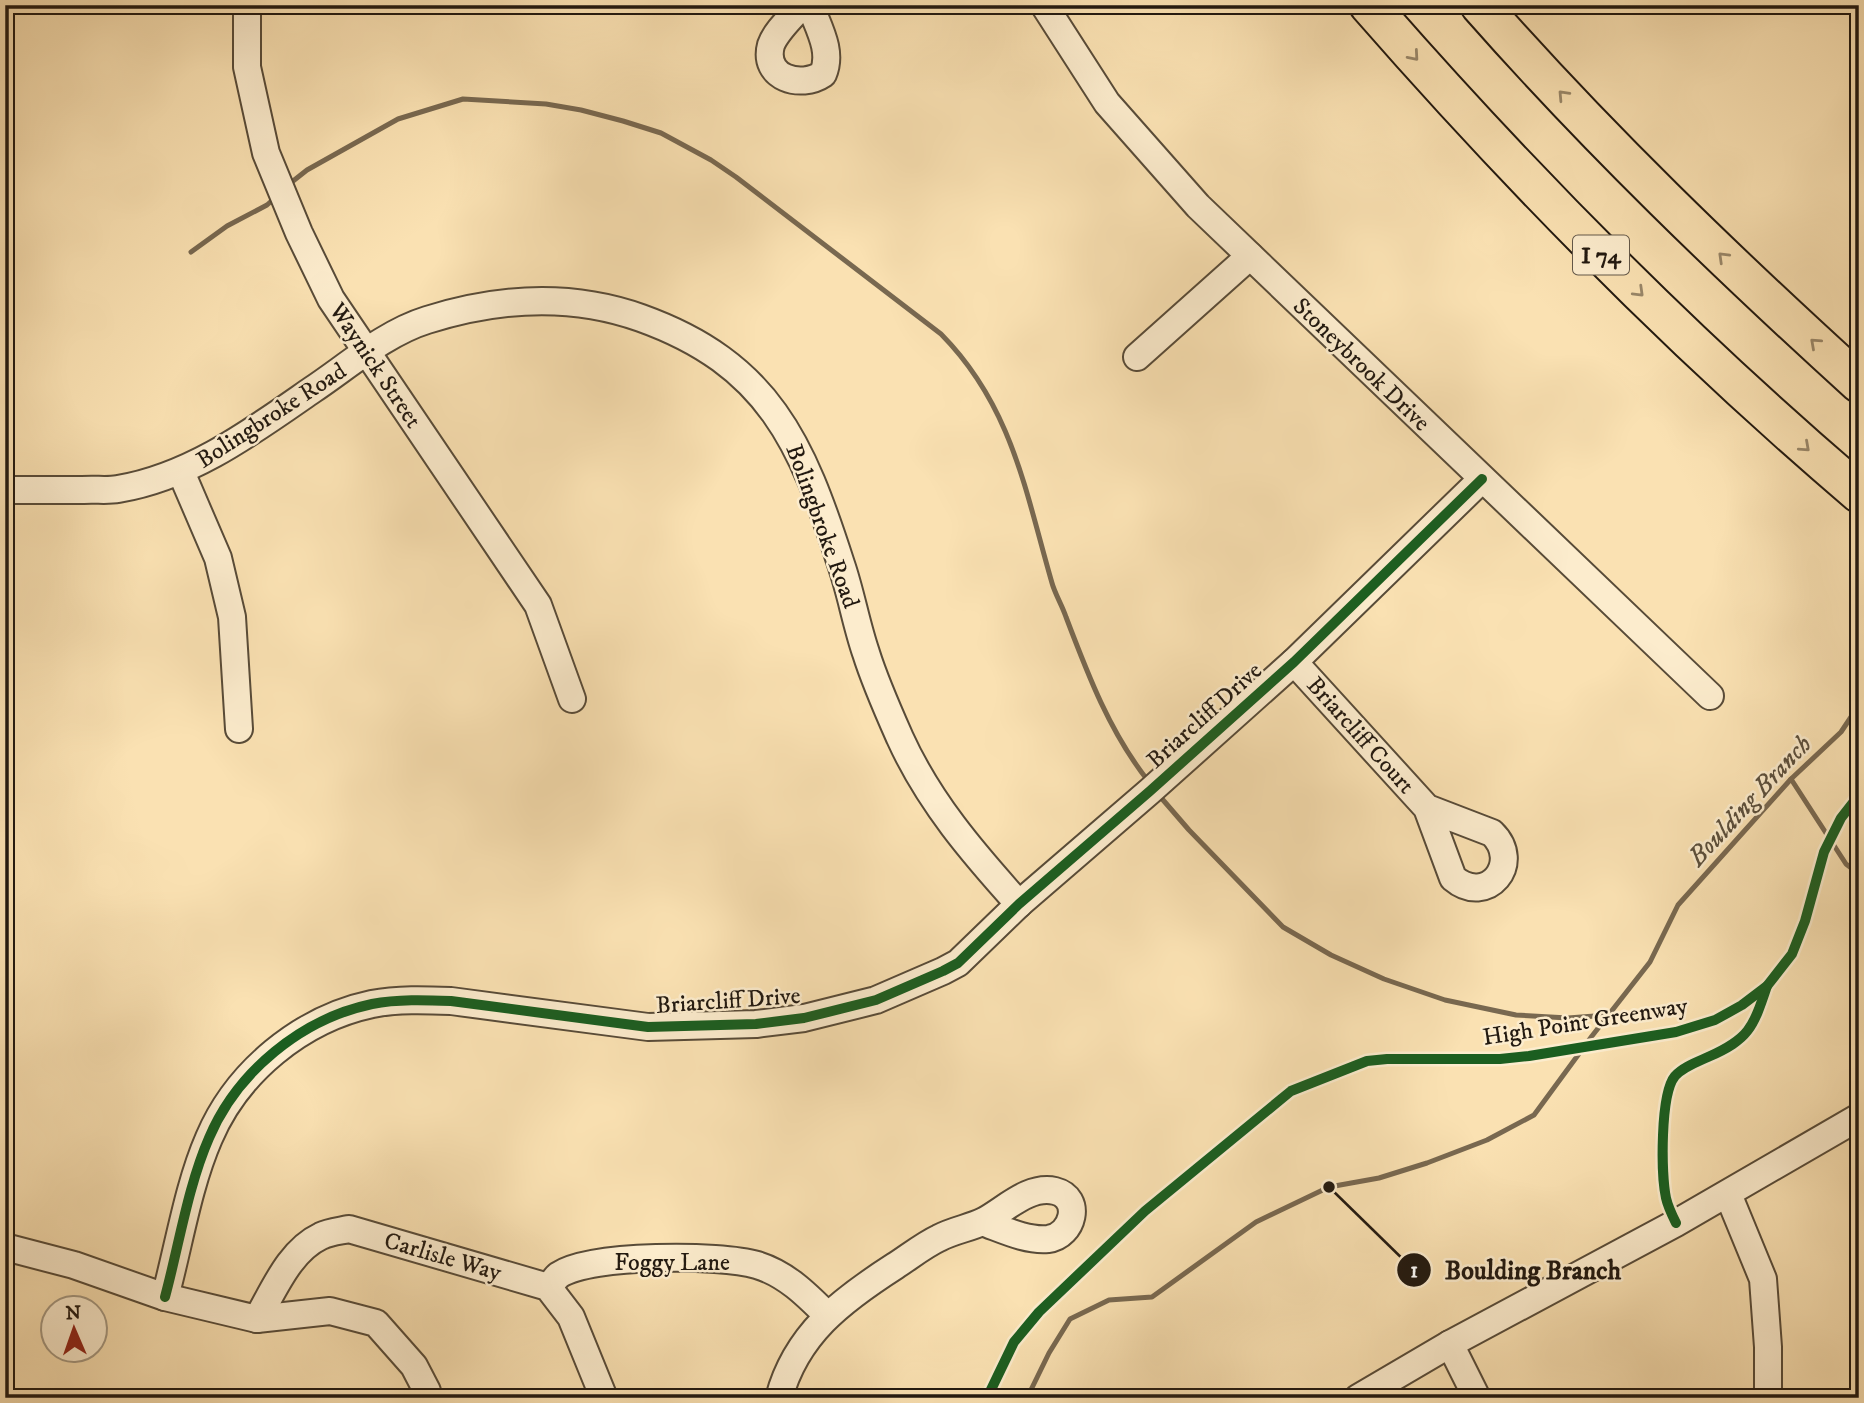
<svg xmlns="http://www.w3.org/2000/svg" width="1864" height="1403" viewBox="0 0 1864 1403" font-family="'IM FELL DW Pica',serif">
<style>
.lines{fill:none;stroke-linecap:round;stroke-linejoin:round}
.stream{stroke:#786850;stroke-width:5}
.minor-casing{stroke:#584b38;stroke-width:30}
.highway-casing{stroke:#221910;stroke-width:42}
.minor{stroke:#fceccd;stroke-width:26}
.highway{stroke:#fae1b2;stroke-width:38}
.cycleway-casing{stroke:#fceccd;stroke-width:15}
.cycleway{stroke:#1b5e20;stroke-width:10}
.oneway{stroke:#998769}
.labels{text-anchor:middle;stroke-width:5;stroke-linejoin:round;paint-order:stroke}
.shield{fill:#fceccd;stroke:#635849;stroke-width:2}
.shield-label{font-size:23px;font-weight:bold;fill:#221910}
.street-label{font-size:24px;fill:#221910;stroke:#fceccd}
.water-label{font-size:26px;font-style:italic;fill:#5b4e3b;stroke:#fceccd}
.leader{fill:none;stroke:#221910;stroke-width:2.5}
.callout-dot{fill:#221910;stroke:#fceccd;stroke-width:2.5}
.mark-label{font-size:21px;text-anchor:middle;font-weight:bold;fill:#fff}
.callout-label{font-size:26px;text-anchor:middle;font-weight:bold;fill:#221910;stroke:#fceccd;stroke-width:5;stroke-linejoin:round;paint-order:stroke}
</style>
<rect width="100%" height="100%" fill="#fae1b2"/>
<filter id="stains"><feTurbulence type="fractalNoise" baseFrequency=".00286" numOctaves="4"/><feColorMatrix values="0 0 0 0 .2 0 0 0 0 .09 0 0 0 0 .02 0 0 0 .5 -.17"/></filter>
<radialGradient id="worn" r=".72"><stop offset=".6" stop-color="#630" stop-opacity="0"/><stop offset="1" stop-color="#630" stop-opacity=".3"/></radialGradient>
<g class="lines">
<!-- stream -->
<g class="stream">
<path d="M 288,185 L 307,170 L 398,119 L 463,99 L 546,104 L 581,110 L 623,121 L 661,133 L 711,160 L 736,177 L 941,334 C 1012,406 1025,490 1052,583 C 1055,594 1062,605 1066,617 C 1088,675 1110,733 1149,782"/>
<path d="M 191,252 L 227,226 L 267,205 L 276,197"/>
<path d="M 1791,779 L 1846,864 L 1859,874"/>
<path d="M 1157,793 L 1189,830 L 1283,927 L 1331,955 L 1384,979 L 1445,1000 L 1516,1015 L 1568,1018 L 1608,1015"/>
<path d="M 1027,1398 L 1049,1353 L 1070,1319 L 1109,1300 L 1152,1297 L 1256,1222 L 1329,1187 L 1379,1178 L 1427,1163 L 1487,1140 L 1534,1115 L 1592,1036 L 1650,962 L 1678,905 L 1791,779 L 1841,732 L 1859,705"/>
</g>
<defs>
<g id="minor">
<path d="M 247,5 L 247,67 L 266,153 L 299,233 L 331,299 L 538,605 L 572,699"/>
<path d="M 802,5 C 792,17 776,31 771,45 C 762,78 801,89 823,74 C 833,51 818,27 810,5"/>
<path d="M 1044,5 L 1107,103 L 1198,206 L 1710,696"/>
<path d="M 1137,357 L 1250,256"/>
<path d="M 181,472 L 218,558 L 232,617 L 239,729"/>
<path d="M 5,490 C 31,490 57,490 83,490 C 95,489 107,491 118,489 C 191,477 253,431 312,390 C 348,366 385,333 427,320 C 497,298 571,293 641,318 C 769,364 802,443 841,564 C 851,593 856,624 866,653 C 875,682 888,711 900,738 C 929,802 973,853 1019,904"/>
<path d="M 1294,662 L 1427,808 L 1453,878 C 1487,907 1523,863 1492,833 L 1427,808"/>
<path d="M 1728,1194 L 1763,1279 L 1768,1347 L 1768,1398"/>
<path d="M 5,1247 L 74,1265 L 165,1297 L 257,1319 L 330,1311 L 376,1323 L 414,1366 L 427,1391 L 427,1398"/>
<path d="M 548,1287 C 552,1284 555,1278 559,1275 C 591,1254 720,1254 757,1265 C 786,1274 806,1294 827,1315"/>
<path d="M 165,1297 C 179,1245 188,1186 209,1138 C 237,1072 301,1019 372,1004 C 398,999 425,1000 451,1001 L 648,1027 L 756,1024 L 804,1018 L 876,1000 L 943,971 L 958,963 L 1019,904 L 1150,791 L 1294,662 L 1482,479"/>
<path d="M 257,1319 C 274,1290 289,1251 321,1236 C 329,1232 340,1231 349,1229 L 548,1287 L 571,1317 L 604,1398"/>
<path d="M 1450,1344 L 1477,1398"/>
<path d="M 779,1398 C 796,1334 842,1300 895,1266 C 909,1257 924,1245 939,1238 C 954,1230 970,1228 984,1221 C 1006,1209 1029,1185 1055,1191 C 1083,1198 1073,1236 1048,1239 C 1026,1241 1002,1229 982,1222"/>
<path d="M 1358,1398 L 1450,1344 L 1676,1223 L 1859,1117"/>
</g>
<g id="highway">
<path d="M 1369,5 C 1521,179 1683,343 1859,493"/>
<path d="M 1480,5 C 1598,139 1727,263 1859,383"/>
</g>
</defs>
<!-- minor casing -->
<use href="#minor" class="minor-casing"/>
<!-- highway casing -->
<use href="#highway" class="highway-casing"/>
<!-- minor -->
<use href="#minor" class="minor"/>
<!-- highway -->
<use href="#highway" class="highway"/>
<defs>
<g id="cycleway">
<path d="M 1676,1223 C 1672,1215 1668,1207 1666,1198 C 1661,1175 1660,1094 1675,1076 C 1683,1067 1697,1062 1708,1057 C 1749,1039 1753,1028 1767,986"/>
<path d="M 165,1297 C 179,1245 188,1186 209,1138 C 237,1072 301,1019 372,1004 C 398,999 425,1000 451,1001 L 648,1027 L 756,1024 L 804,1018 L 876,1000 L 943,971 L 958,963 L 1019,904 L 1150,791 L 1294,662 L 1482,479"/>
<path d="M 987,1398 L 1014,1342 L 1039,1312 L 1145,1211 L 1291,1091 L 1367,1061 L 1387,1059 L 1500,1059 L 1529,1056 L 1676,1032 L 1715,1020 L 1742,1005 L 1767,986 L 1792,954 L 1805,921 L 1824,852 L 1841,818 L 1859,795"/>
</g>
</defs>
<!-- cycleway casing -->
<use href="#cycleway" class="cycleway-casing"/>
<!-- cycleway -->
<use href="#cycleway" class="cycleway"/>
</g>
<!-- one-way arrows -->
<defs><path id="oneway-chevron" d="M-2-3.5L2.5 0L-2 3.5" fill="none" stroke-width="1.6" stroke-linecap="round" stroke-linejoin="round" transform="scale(1.75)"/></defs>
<g class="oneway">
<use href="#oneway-chevron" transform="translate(1414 56) rotate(49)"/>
<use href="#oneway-chevron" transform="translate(1563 95) rotate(-133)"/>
<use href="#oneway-chevron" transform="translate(1723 257) rotate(-136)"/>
<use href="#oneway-chevron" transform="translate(1639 292) rotate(44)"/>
<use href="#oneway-chevron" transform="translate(1815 343) rotate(-138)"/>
<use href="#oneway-chevron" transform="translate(1805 447) rotate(42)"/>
</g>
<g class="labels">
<!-- shield labels -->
<rect class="shield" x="1573" y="235.5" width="56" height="39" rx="5"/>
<g class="shield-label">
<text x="1601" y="263">I 74</text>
</g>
<!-- street labels -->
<g class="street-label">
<text transform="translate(1362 364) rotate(44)" y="8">Stoneybrook Drive</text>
<text transform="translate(376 365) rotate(56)" y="8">Waynick Street</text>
<text transform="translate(271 415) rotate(-33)" y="8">Bolingbroke Road</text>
<text transform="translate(823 526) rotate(70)" y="8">Bolingbroke Road</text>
<text transform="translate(1204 715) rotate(-42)" y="8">Briarcliff Drive</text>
<text transform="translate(1361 735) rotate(48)" y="8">Briarcliff Court</text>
<text transform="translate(728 1000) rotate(-4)" y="8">Briarcliff Drive</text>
<text transform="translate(1585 1021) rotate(-9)" y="8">High Point Greenway</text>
<text transform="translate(443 1256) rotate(16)" y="8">Carlisle Way</text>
<text x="672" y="1270">Foggy Lane</text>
</g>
<!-- water labels -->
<g class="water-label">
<text transform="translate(1749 800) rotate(-47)" y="9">Boulding Branch</text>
</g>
</g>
<!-- callouts -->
<path class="leader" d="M1329 1187L1414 1270"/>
<g class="callout-dot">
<circle cx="1329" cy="1187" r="7"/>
<circle cx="1414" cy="1270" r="18"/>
</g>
<g class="mark-label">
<text x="1414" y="1277">1</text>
</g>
<g class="callout-label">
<text x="1533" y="1279">Boulding Branch</text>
</g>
<!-- margin -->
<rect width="1864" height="1403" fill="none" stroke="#fae1b2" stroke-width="28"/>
<rect x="7" y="7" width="1850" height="1389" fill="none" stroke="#221910" stroke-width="3.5"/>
<rect x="14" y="14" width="1836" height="1375" fill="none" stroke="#221910" stroke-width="2"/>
<!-- north arrow -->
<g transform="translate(74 1329) rotate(358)"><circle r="33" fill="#fceccd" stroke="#a59881" stroke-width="2"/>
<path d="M0-5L12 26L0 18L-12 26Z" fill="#8f2418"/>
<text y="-10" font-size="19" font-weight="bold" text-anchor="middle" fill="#221910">N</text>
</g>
<rect width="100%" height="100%" filter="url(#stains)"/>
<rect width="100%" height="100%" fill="url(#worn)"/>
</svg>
